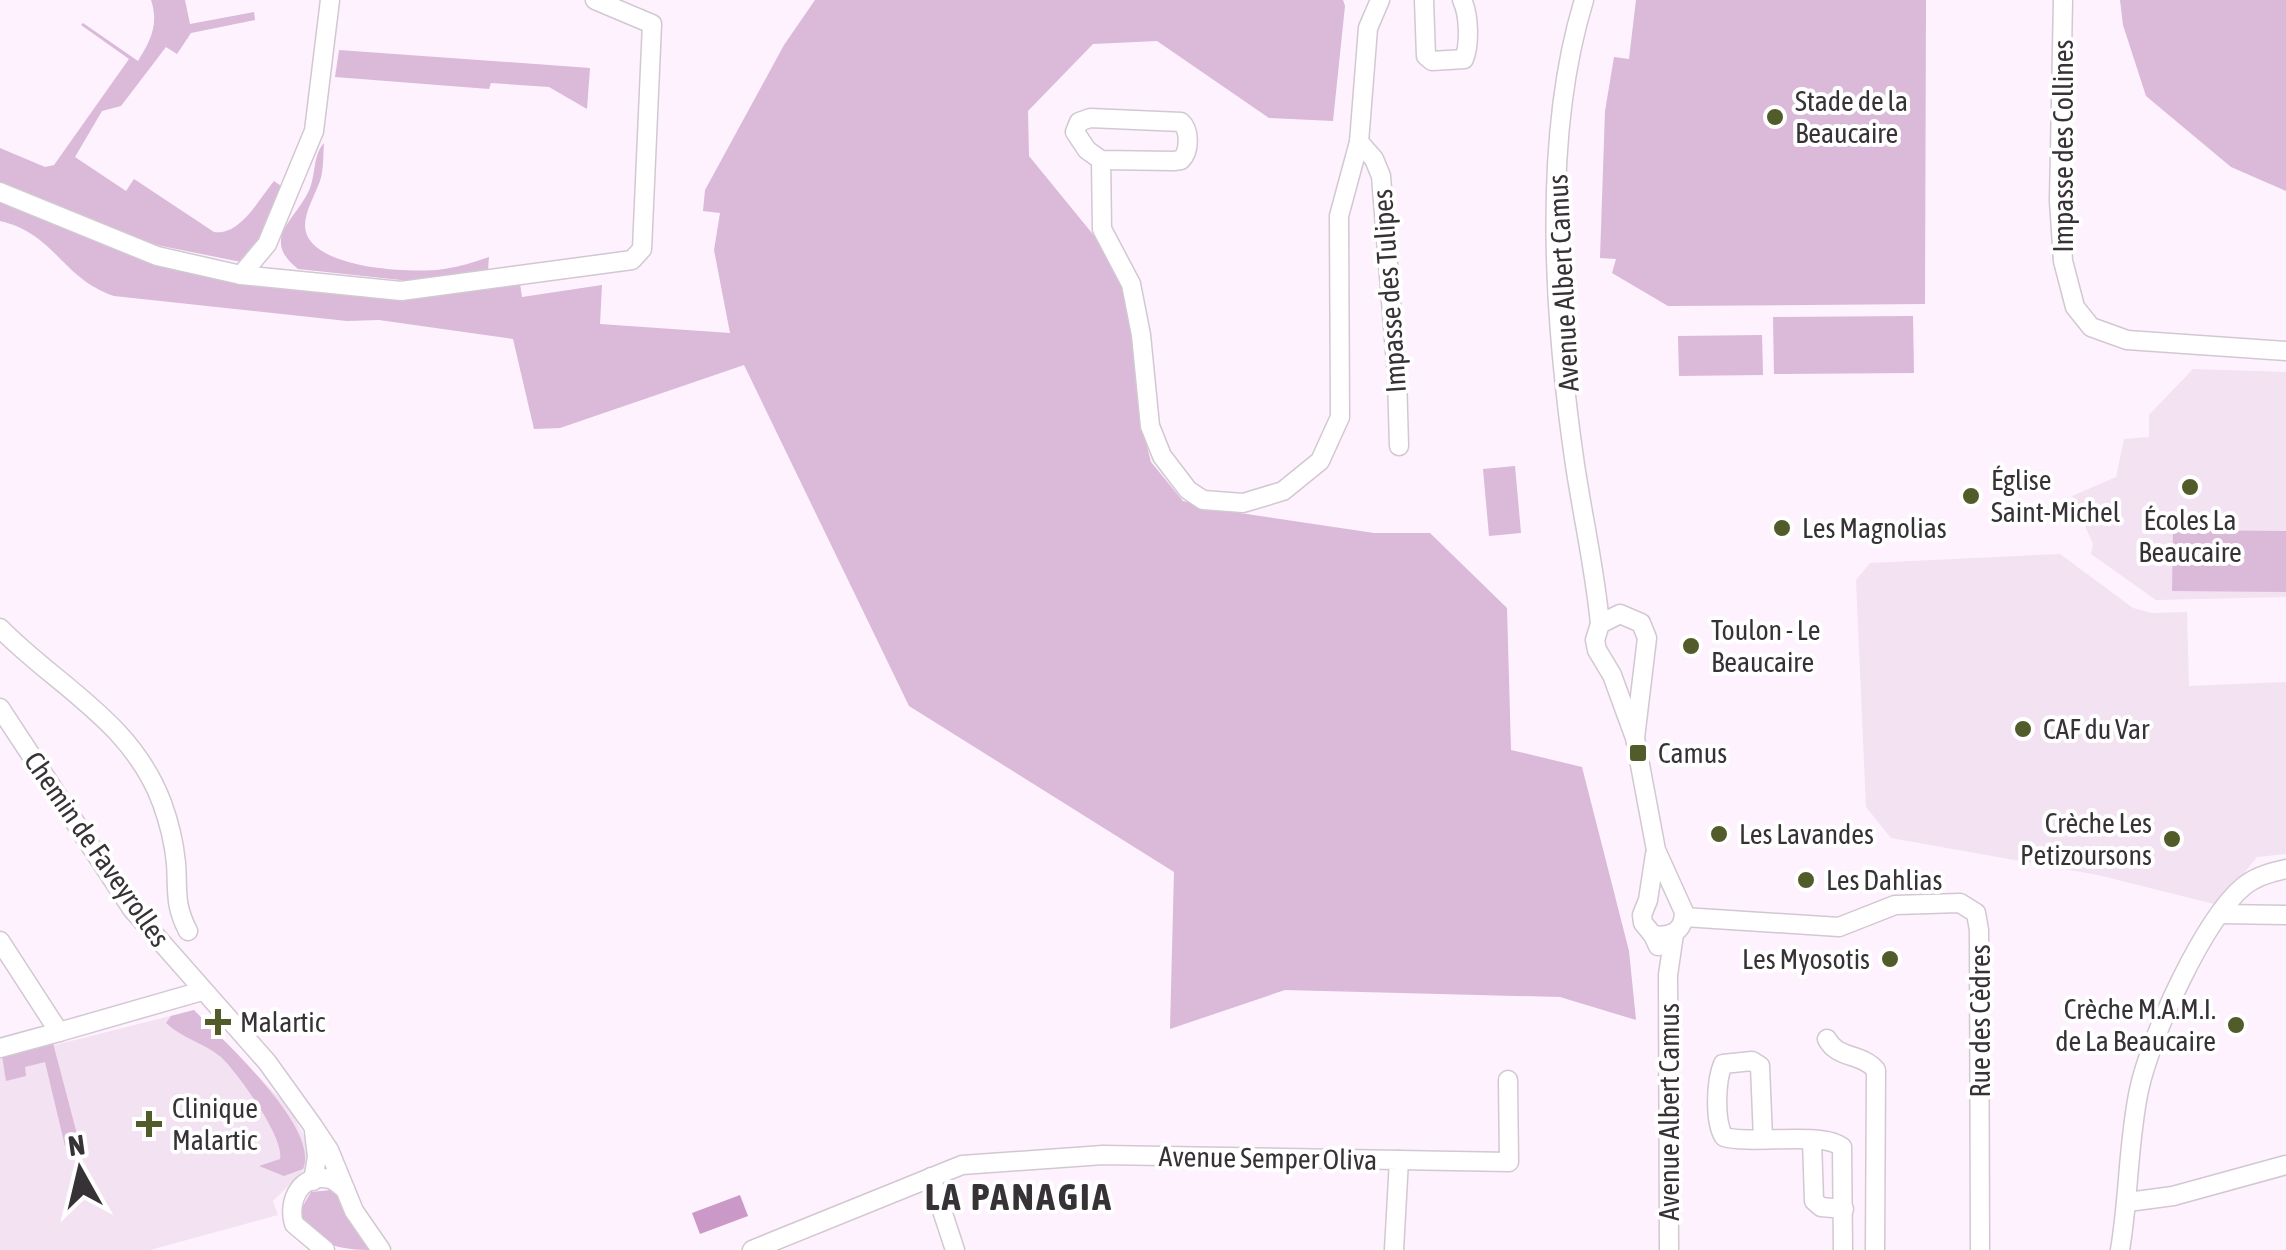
<svg xmlns="http://www.w3.org/2000/svg" width="2286" height="1250" viewBox="0 0 2286 1250" font-family="'Asap Condensed',sans-serif">
<style>
.built{fill:#f3e2f2}
.green{fill:#dbb9d9}
.water{fill:#ca99c8}
.lines{fill:none;stroke-linecap:round;stroke-linejoin:round}
.minor-casing{stroke:#d2c8d2;stroke-width:21}
.minor{stroke:#fff;stroke-width:18}
.poi-dot{fill:#525b2a;stroke:#fff;stroke-width:4}
.labels{text-anchor:middle;stroke-width:8;stroke-linejoin:round;paint-order:stroke}
.poi-label{font-size:28px;fill:#363236;stroke:#fff;text-anchor:start}
.street-label{font-size:28px;fill:#363236;stroke:#fff}
.district-label{font-size:38px;font-weight:bold;letter-spacing:2.5px;fill:#363236;stroke:#fff}
</style>
<rect width="100%" height="100%" fill="#fdf2fd"/>
<!-- built -->
<g class="built">
<path d="M 2193,369 L 2286,372 L 2286,597 L 2156,600 L 2091,554 L 2093,544 L 2072,496 L 2116,477 L 2124,439 L 2149,437 L 2149,415 Z"/>
<path d="M 2060,554 L 2133,608 L 2152,613 L 2187,612 L 2189,686 L 2286,682 L 2286,854 L 2257,857 L 2218,905 L 2098,875 L 1891,838 L 1866,807 L 1856,580 L 1870,563 Z"/>
<path d="M 194,1010 L 290,1109 L 306,1140 L 309,1160 L 304,1170 L 273,1201 L 278,1215 L 150,1250 L 0,1250 L 0,1059 Z"/>
</g>
<!-- green -->
<g class="green">
<path d="M 151,0 L 185,0 L 190,24 L 254,12 L 255,20 L 191,33 L 177,54 L 166,47 L 121,106 L 102,111 L 75,157 L 126,191 L 134,179 L 214,232 C 240,236 259,199 274,181 L 284,188 L 256,254 L 241,262 L 132,240 L 0,183 L 0,148 L 45,167 L 54,165 L 129,59 L 81,25 L 83,23 L 138,61 C 151,40 159,24 151,0 Z"/>
<path d="M 815,0 L 1343,0 L 1345,6 L 1333,121 L 1269,118 L 1157,41 L 1093,44 L 1028,111 L 1029,156 L 1118,265 L 1145,338 L 1139,415 L 1151,462 L 1183,501 L 1233,512 L 1374,533 L 1430,533 L 1507,608 L 1511,750 L 1582,767 L 1629,951 L 1636,1020 L 1560,997 L 1285,990 L 1170,1029 L 1174,872 L 909,706 L 744,365 L 560,428 L 534,429 L 513,339 L 379,320 L 347,321 L 114,296 C 61,278 56,234 0,221 L 0,201 L 138,259 L 242,281 L 392,299 L 520,284 L 522,297 L 602,285 L 600,324 L 730,333 L 714,250 L 720,213 L 703,211 L 705,190 L 784,45 Z"/>
<path d="M 1636,0 L 1926,0 L 1925,304 L 1668,306 L 1612,273 L 1616,259 L 1600,258 L 1605,111 L 1614,57 L 1629,59 Z"/>
<path d="M 2120,0 L 2286,0 L 2286,191 L 2231,167 L 2146,96 L 2123,25 Z"/>
<path d="M 339,50 L 590,68 L 587,109 L 549,87 L 491,83 L 489,89 L 335,77 Z"/>
<path d="M 324,143 C 323,155 324,169 320,181 C 315,195 305,211 305,226 C 306,269 413,274 444,269 C 459,267 474,262 489,257 L 488,270 L 410,281 L 298,269 C 259,238 297,220 310,188 C 316,173 313,155 324,143 Z"/>
<path d="M 1913,316 L 1914,373 L 1774,374 L 1773,317 Z"/>
<path d="M 1762,335 L 1763,375 L 1679,376 L 1678,336 Z"/>
<path d="M 1515,466 L 1521,533 L 1489,536 L 1483,469 Z"/>
<path d="M 2173,530 L 2286,531 L 2286,592 L 2172,591 Z"/>
<path d="M 194,1010 C 222,1040 321,1128 303,1169 L 284,1176 L 259,1166 L 280,1159 C 285,1138 237,1072 221,1057 C 204,1043 183,1039 166,1023 L 171,1016 Z"/>
<path d="M 53,1043 L 79,1142 L 65,1146 L 45,1062 L 25,1067 L 26,1076 L 6,1081 L 2,1056 Z"/>
<path d="M 331,1190 L 339,1197 L 373,1250 C 341,1250 312,1246 300,1211 L 311,1192 Z"/>
</g>
<!-- water -->
<path class="water" d="M 740,1195 L 748,1216 L 700,1234 L 692,1213 Z"/>
<g class="lines">
<defs>
<g id="minor">
<path d="M 1424,0 L 1426,56 L 1432,61 L 1464,59 C 1470,44 1469,14 1462,0"/>
<path d="M 1584,0 C 1541,140 1554,321 1575,465 C 1583,518 1595,570 1600,624"/>
<path d="M 2063,0 L 2059,201 L 2063,261 L 2075,307 L 2091,327 L 2127,340 L 2286,351"/>
<path d="M 1090,118 L 1181,122 C 1190,130 1190,151 1181,160 L 1174,161 L 1101,160 L 1087,150 L 1075,132 L 1079,122 Z"/>
<path d="M 1359,142 L 1374,159 L 1381,176 L 1397,376 L 1399,446"/>
<path d="M 1101,160 L 1102,229 L 1131,284 L 1141,335 L 1150,426 L 1162,456 L 1188,490 L 1203,500 L 1243,503 L 1283,491 L 1320,461 L 1340,417 L 1339,216 L 1359,142 L 1368,28 L 1380,0"/>
<path d="M 0,192 L 157,256 L 241,275 L 401,291 L 632,260 L 642,249 L 652,24 L 595,0"/>
<path d="M 241,275 L 267,244 L 314,131 L 330,0"/>
<path d="M 0,628 C 57,686 132,722 162,803 C 169,822 174,843 176,863 C 178,891 174,904 188,931"/>
<path d="M 0,708 L 132,909 L 267,1062 L 313,1126 L 329,1150 L 354,1211 L 381,1250"/>
<path d="M 1635,738 L 1647,638 L 1641,623 L 1620,614 L 1600,624 L 1595,640 L 1597,650 L 1612,675 L 1635,738 L 1656,850 L 1684,912 C 1684,931 1671,938 1653,935"/>
<path d="M 1655,854 L 1648,900 L 1642,915 L 1643,923 L 1653,935 L 1658,946"/>
<path d="M 2220,914 L 2286,915"/>
<path d="M 1684,917 L 1839,927 L 1895,905 L 1960,903 L 1976,913 L 1979,930 L 1980,1250"/>
<path d="M 0,941 L 59,1032 L 202,991"/>
<path d="M 1827,1039 C 1837,1059 1862,1053 1876,1070 L 1875,1250"/>
<path d="M 0,1048 L 59,1032"/>
<path d="M 1763,1139 L 1760,1066 L 1752,1061 L 1723,1064 C 1716,1080 1714,1121 1724,1137 C 1753,1145 1822,1131 1842,1147 L 1843,1250"/>
<path d="M 1812,1140 L 1814,1201 L 1821,1207 L 1844,1209"/>
<path d="M 1399,1160 L 1509,1162 L 1508,1080"/>
<path d="M 931,1177 L 955,1250"/>
<path d="M 313,1181 L 317,1157 L 314,1131"/>
<path d="M 2128,1202 L 2173,1196 L 2286,1165"/>
<path d="M 325,1250 L 294,1224 C 287,1201 301,1172 330,1179 C 336,1181 340,1186 345,1189"/>
<path d="M 752,1250 L 962,1165 L 1103,1155 L 1399,1160 L 1394,1250"/>
<path d="M 1669,1250 L 1668,975 L 1674,934"/>
<path d="M 2120,1250 C 2129,1197 2128,1142 2139,1090 C 2150,1038 2203,920 2244,886 C 2256,876 2271,872 2286,869"/>
</g>
</defs>
<!-- minor casing -->
<use href="#minor" class="minor-casing"/>
<!-- minor -->
<use href="#minor" class="minor"/>
</g>
<!-- markers -->
<g class="poi-dot">
<circle cx="1775" cy="117" r="10"/>
<circle cx="2190" cy="487" r="10"/>
<circle cx="1971" cy="496" r="10"/>
<circle cx="1782" cy="528" r="10"/>
<circle cx="1691" cy="646" r="10"/>
<circle cx="2023" cy="729" r="10"/>
<rect x="1628" y="743" width="20" height="20" rx="5"/>
<circle cx="1719" cy="834" r="10"/>
<circle cx="2172" cy="839" r="10"/>
<circle cx="1806" cy="880" r="10"/>
<circle cx="1890" cy="959" r="10"/>
<path d="M213 1007h10v10h10v10h-10v10h-10v-10h-10v-10h10z"/>
<circle cx="2236" cy="1025" r="10"/>
<path d="M144 1109h10v10h10v10h-10v10h-10v-10h-10v-10h10z"/>
</g>
<g class="labels">
<!-- poi labels -->
<g class="poi-label">
<text x="1795" y="111">Stade de la<tspan x="1795" dy="32">Beaucaire</tspan></text>
<text x="1991" y="490">Église<tspan x="1991" dy="32">Saint-Michel</tspan></text>
<text x="2190" y="530" text-anchor="middle">Écoles La<tspan x="2190" dy="32">Beaucaire</tspan></text>
<text x="1802" y="538">Les Magnolias</text>
<text x="1711" y="640">Toulon - Le<tspan x="1711" dy="32">Beaucaire</tspan></text>
<text x="2043" y="739">CAF du Var</text>
<text x="1658" y="763">Camus</text>
<text x="2152" y="833" text-anchor="end">Crèche Les<tspan x="2152" dy="32">Petizoursons</tspan></text>
<text x="1739" y="844">Les Lavandes</text>
<text x="1826" y="890">Les Dahlias</text>
<text x="1870" y="969" text-anchor="end">Les Myosotis</text>
<text x="2216" y="1019" text-anchor="end">Crèche M.A.M.I.<tspan x="2216" dy="32">de La Beaucaire</tspan></text>
<text x="240" y="1032">Malartic</text>
<text x="172" y="1118">Clinique<tspan x="172" dy="32">Malartic</tspan></text>
</g>
<!-- street labels -->
<g class="street-label">
<text transform="translate(2063 146) rotate(-90)" y="10">Impasse des Collines</text>
<text transform="translate(1563 283) rotate(-93)" y="10">Avenue Albert Camus</text>
<text transform="translate(1389 291) rotate(-94)" y="10">Impasse des Tulipes</text>
<text transform="translate(97 849) rotate(55)" y="10">Chemin de Faveyrolles</text>
<text transform="translate(1980 1021) rotate(-90)" y="10">Rue des Cèdres</text>
<text transform="translate(1669 1112) rotate(-90)" y="10">Avenue Albert Camus</text>
<text transform="translate(1268 1158) rotate(1)" y="10">Avenue Semper Oliva</text>
</g>
<!-- district labels -->
<g class="district-label">
<text x="1019" y="1210">LA PANAGIA</text>
</g>
</g>
<!-- north arrow -->
<g transform="translate(80 1170) rotate(352)" stroke="#ffffff" stroke-width="8" paint-order="stroke">
<path d="M0-8L18 38L0 25L-18 38Z" fill="#363236"/>
<text y="-15" font-size="28" font-weight="bold" text-anchor="middle" fill="#363236">N</text>
</g>
</svg>
